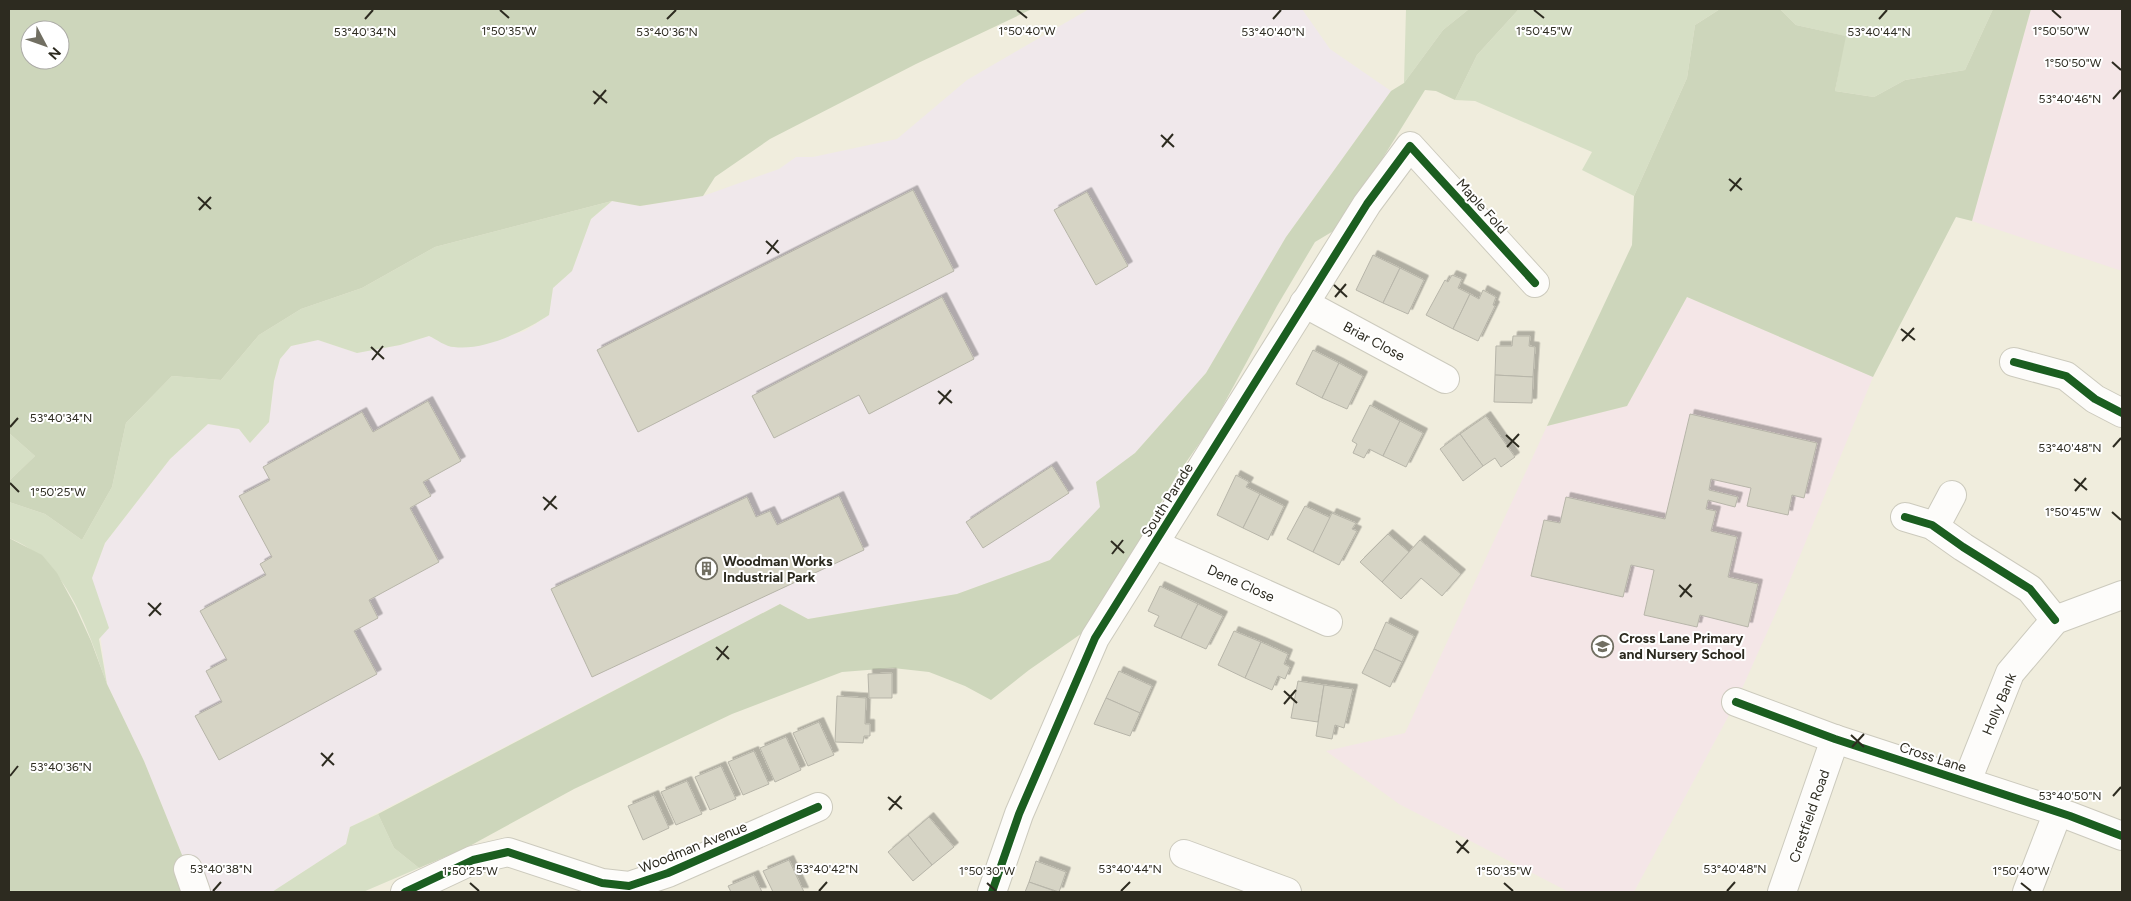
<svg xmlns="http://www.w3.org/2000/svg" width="2131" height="901" viewBox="0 0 2131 901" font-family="Figtree,sans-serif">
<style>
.industrial{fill:#f0e8eb}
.education{fill:#f4e6e7}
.green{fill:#d6dfc5}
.forest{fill:#cdd6bb;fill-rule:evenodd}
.building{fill:#d6d4c5;stroke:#b7b5a9;filter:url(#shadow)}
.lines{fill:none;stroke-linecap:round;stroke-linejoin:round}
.minor-casing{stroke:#cccabd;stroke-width:30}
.minor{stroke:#fdfcfa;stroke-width:28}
.cycleway-casing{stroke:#fff;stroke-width:11}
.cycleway{stroke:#1b5e20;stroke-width:8}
.ticks{fill:none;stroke:#2d2b20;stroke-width:2}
.labels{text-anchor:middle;stroke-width:4;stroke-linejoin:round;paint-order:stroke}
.street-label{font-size:14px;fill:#2d2b20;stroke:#fff}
.poi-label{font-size:14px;font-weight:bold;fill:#2d2b20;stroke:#fff;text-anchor:start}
.ticks-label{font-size:12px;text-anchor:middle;fill:#2d2b20;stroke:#fff;stroke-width:4;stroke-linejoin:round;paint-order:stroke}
</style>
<defs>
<filter id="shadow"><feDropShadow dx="4.5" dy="-4.5" stdDeviation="0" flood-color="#0004"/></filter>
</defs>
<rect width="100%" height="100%" fill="#f0eddd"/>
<!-- industrial -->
<path class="industrial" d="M 1089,9 L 1302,9 L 1330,49 L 1391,91 L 1286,237 L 1206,373 L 1135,453 L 1096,482 L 1101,507 L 1050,560 L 957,594 L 808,619 L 780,604 L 350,827 L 346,844 L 272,892 L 197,892 L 144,761 L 107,684 L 92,578 L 105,543 L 170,459 L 208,424 L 239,429 L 250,443 L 269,422 L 274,381 L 280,359 L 291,346 L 318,340 L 357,353 L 400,345 L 429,336 L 452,347 L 473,346 L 525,331 L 549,315 L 553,288 L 572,271 L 591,219 L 612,201 L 640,206 L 703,196 L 779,169 L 796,157 L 813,157 L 897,139 L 967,80 Z"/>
<!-- education -->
<g class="education">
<path d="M 2031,9 L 2122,9 L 2122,271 L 1972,221 Z"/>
<path d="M 1687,297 L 1873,377 L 1786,590 L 1736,702 L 1634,892 L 1569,892 L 1399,804 L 1326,751 L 1405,733 L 1547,426 L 1627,406 Z"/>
</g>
<!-- green -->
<g class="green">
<path d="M 1406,9 L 1469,9 L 1443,30 L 1404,83 Z"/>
<path d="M 1519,9 L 1720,9 L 1695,25 L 1687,78 L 1634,196 L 1582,170 L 1592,152 L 1475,101 L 1455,100 L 1477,55 Z"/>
<path d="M 1780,9 L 1993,9 L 1965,70 L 1905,80 L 1874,97 L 1835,91 L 1845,36 L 1796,25 Z"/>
<path d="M 612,201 L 591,219 L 572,271 L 553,288 L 549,315 C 525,331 484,351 454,347 C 446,347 436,339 429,336 L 400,345 L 357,353 L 318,340 L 291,346 L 280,359 L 274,381 L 269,422 L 250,443 L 239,429 L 208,424 L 170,459 L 105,543 L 92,578 L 109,628 L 99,639 L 107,684 C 88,630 67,560 9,538 L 9,502 L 45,514 L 82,540 L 112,487 L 126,423 L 172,376 L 221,380 L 259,335 L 301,309 L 362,288 L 435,247 Z"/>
<path d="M 9,433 L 35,456 L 9,481 Z"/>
<path d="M 378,814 L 394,848 L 419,868 L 363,892 L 272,892 L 346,844 L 350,827 Z"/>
</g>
<!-- forest -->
<g class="forest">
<path d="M 9,9 L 1032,9 L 916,64 L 770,139 L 715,177 L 703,196 L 640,206 L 612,201 L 435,247 L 362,288 L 301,309 L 259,335 L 221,380 L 172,376 L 126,423 L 112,487 L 82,540 L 45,514 L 9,502 L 9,481 L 35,456 L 9,433 ZM 30,30 L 60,30 L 60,60 L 30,60 Z"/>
<path d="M 1469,9 L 1519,9 L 1477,55 L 1455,100 L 1436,91 L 1425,90 L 1340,227 L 1315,242 L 1277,306 L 1213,424 L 1177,475 L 1088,629 L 1029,670 L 991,700 L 965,686 L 929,672 L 893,668 L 842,672 L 732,714 L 574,789 L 466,848 L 419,868 L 394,848 L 378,814 L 780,604 L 808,619 L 957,594 L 1050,560 L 1100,507 L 1096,482 L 1135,453 L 1206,373 L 1286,237 L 1391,91 L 1404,83 L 1443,30 Z"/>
<path d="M 1720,9 L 1780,9 L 1796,25 L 1846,36 L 1835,91 L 1874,97 L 1905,80 L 1965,70 L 1993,9 L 2031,9 L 1972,221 L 1956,217 L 1873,377 L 1687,297 L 1627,406 L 1547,426 L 1632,245 L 1634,196 L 1687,78 L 1695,25 Z"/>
<path d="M 9,538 L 42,555 L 57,573 L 75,606 L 91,641 L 107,684 L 144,761 L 197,892 L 9,892 Z"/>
</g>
<!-- building -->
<g class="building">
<path d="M 913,190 L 954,271 L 638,432 L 597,350 Z"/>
<path d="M 1087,192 L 1128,266 L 1096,285 L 1054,210 Z"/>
<path d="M 1373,255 L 1400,268 L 1383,303 L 1356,290 Z"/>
<path d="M 1400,268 L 1424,280 L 1408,314 L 1383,303 Z"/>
<path d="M 1452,275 L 1462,279 L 1458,288 L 1470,294 L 1453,329 L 1426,315 L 1445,280 L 1448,282 Z"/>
<path d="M 1483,290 L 1496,297 L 1493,305 L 1495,306 L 1478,341 L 1453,329 L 1470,294 L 1479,299 Z"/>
<path d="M 942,297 L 974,359 L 869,414 L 859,395 L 774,438 L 752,396 Z"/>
<path d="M 1513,336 L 1530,336 L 1529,346 L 1535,347 L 1533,377 L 1495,375 L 1496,346 L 1512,346 Z"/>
<path d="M 1313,350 L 1339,363 L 1322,398 L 1296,384 Z"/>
<path d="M 1339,363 L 1363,376 L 1347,409 L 1322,398 Z"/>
<path d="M 1495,375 L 1533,377 L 1532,403 L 1494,402 Z"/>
<path d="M 428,401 L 461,461 L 423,482 L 431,496 L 410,508 L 439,562 L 369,600 L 378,618 L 354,631 L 377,674 L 219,760 L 195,716 L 222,702 L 206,671 L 227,660 L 200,611 L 266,575 L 260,564 L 272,557 L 239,496 L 270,480 L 263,467 L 362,412 L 373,432 Z"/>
<path d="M 1370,405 L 1400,421 L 1383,456 L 1369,449 L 1364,458 L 1353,453 L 1357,444 L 1352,441 Z"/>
<path d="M 1690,414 L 1817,443 L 1804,498 L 1792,495 L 1788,515 L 1747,506 L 1751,488 L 1711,479 L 1709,490 L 1738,497 L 1735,507 L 1708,500 L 1706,509 L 1716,511 L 1711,531 L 1737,537 L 1728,577 L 1758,584 L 1748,627 L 1700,615 L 1697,627 L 1644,615 L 1654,570 L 1631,565 L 1623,597 L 1531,576 L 1544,520 L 1560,523 L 1566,497 L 1665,519 Z"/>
<path d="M 1486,416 L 1515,457 L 1501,467 L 1495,458 L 1483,466 L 1460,434 Z"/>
<path d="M 1400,421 L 1423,433 L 1406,467 L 1383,456 Z"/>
<path d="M 1460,434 L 1483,466 L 1463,481 L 1440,449 Z"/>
<path d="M 1052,466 L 1069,493 L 983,548 L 966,522 Z"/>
<path d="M 1236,475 L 1249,482 L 1246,487 L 1260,494 L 1243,528 L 1217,515 Z"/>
<path d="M 1260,494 L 1284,506 L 1268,540 L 1243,528 Z"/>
<path d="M 839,496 L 864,550 L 592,677 L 551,589 L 747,497 L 756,517 L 770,511 L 777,525 Z"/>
<path d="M 1305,506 L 1331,518 L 1313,552 L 1287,539 Z"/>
<path d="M 1332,513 L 1356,523 L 1352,529 L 1357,531 L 1339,565 L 1313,552 Z"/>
<path d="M 1388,534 L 1409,552 L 1382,582 L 1360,562 Z"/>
<path d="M 1420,540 L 1461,574 L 1442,596 L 1421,578 L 1401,599 L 1382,582 Z"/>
<path d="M 1160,586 L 1198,604 L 1181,638 L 1154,626 L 1159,616 L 1148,611 Z"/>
<path d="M 1198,604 L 1223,616 L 1206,649 L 1181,638 Z"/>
<path d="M 1386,622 L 1414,636 L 1402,662 L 1374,649 Z"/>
<path d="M 1234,631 L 1261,642 L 1245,678 L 1218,665 Z"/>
<path d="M 1261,642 L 1288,654 L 1284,664 L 1290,667 L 1285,679 L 1278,676 L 1272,690 L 1245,678 Z"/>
<path d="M 1374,649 L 1402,662 L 1390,687 L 1362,673 Z"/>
<path d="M 1119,671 L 1152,686 L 1140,713 L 1106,698 Z"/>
<path d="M 892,673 L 892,698 L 869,698 L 868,674 Z"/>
<path d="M 1298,681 L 1324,685 L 1318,722 L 1291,718 Z"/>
<path d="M 1324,685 L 1353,689 L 1344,728 L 1335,725 L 1332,739 L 1316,736 Z"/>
<path d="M 837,696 L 866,698 L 865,724 L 870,724 L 870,736 L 864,736 L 863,743 L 835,742 Z"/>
<path d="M 1106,698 L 1140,713 L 1130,736 L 1094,724 Z"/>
<path d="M 819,722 L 834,755 L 808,766 L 793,733 Z"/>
<path d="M 786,737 L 801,770 L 775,782 L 760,748 Z"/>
<path d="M 754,751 L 769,784 L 743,795 L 728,762 Z"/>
<path d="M 721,766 L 736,799 L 710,810 L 695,777 Z"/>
<path d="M 687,781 L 702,814 L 676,825 L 661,792 Z"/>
<path d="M 654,795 L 669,828 L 643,840 L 628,806 Z"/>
<path d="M 929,817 L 954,847 L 932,865 L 908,835 Z"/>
<path d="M 908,835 L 932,865 L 913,881 L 888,852 Z"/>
<path d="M 789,860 L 804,892 L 773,892 L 763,871 Z"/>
<path d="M 1036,861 L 1066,872 L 1059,892 L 1029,882 Z"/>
<path d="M 754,875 L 762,892 L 731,892 L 728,886 Z"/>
<path d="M 1029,882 L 1057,892 L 1025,892 Z"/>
</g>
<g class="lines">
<defs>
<g id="minor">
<path d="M 1304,303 L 1445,379"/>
<path d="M 2014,362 L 2066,376 L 2095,399 L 2122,413"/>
<path d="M 1905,517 L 1932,525 L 1963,547 L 2030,589 L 2055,620"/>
<path d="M 1935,527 L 1952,495"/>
<path d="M 1154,544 L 1328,622"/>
<path d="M 1736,702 L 1835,739 L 2070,816 L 2122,836"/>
<path d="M 1967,781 L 2010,673 L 2055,620 L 2122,595"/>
<path d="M 1184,854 L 1287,892"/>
<path d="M 188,869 L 196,892"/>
<path d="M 405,892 L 473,860 L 508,852 L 602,883 L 629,886 L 668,873 L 818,807"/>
<path d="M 992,892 L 1019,814 L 1095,638 L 1367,204 L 1410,146 L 1535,283"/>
<path d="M 1782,892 L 1835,739"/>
<path d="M 2027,892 L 2058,812"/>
</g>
</defs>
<!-- minor casing -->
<use href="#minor" class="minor-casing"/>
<!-- minor -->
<use href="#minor" class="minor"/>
<defs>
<g id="cycleway">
<path d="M 2014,362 L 2066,376 L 2095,399 L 2122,413"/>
<path d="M 1905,517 L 1932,525 L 1963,547 L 2030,589 L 2055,620"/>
<path d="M 1736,702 L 1835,739 L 2070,816 L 2122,836"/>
<path d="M 405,892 L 473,860 L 508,852 L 602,883 L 629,886 L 668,873 L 818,807"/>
<path d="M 992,892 L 1019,814 L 1095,638 L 1367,204 L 1410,146 L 1535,283"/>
</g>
</defs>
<!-- cycleway casing -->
<use href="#cycleway" class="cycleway-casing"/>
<!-- cycleway -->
<use href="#cycleway" class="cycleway"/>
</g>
<!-- ticks -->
<path class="ticks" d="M 500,10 L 509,18M 1017,10 L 1027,18M 1534,10 L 1544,18M 2052,10 L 2061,18M 365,19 L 373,10M 667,19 L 676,10M 1273,19 L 1281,10M 1879,19 L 1887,10M 2112,62 L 2121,70M 593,91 L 607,103M 2113,99 L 2121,90M 594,104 L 606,90M 1161,135 L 1174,147M 1162,147 L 1173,134M 1729,179 L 1742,190M 1730,191 L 1741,178M 198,197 L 211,209M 199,210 L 211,197M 766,241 L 779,253M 767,254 L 778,240M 1334,285 L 1347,297M 1335,297 L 1346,284M 1901,329 L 1915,340M 1902,341 L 1914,328M 371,347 L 384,359M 372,360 L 383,346M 938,391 L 952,403M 939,404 L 951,390M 10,427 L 18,418M 1506,435 L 1519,447M 1507,447 L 1519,434M 2113,447 L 2121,438M 2074,479 L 2087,490M 10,483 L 19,492M 2075,491 L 2086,478M 543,497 L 557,509M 544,510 L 556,496M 2112,512 L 2121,520M 1111,541 L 1124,553M 1112,554 L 1123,540M 1679,585 L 1692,597M 1680,597 L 1691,584M 148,603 L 161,615M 149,616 L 161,603M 716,647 L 729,659M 717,660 L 728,646M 1284,691 L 1297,703M 1284,704 L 1296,690M 1851,735 L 1864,747M 1852,747 L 1864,734M 321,753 L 334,765M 322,766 L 333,753M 10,776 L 18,766M 2113,796 L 2121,787M 888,797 L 902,809M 889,810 L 901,796M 1456,841 L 1469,853M 1457,853 L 1468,840M 470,883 L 479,891M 987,883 L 996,891M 1504,883 L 1513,891M 2021,883 L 2031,891M 213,891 L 221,882M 819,891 L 827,882M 1121,891 L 1130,882M 1727,891 L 1735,882"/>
<!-- icons -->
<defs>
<symbol id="building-ring" viewBox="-11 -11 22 22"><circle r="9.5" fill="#fff" stroke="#716f62" stroke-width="1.5"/><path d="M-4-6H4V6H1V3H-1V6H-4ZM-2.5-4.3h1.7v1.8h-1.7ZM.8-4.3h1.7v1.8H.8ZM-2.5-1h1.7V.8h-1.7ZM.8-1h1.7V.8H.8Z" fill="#716f62"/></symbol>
<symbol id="school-ring" viewBox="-11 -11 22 22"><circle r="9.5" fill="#fff" stroke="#716f62" stroke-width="1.5"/><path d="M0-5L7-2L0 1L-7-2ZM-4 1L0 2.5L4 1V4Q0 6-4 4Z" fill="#716f62"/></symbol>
</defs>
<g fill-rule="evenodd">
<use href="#building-ring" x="694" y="556" width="25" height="25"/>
<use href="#school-ring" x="1590" y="634" width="25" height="25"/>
</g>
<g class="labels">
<!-- street labels -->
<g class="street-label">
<text transform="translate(1482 206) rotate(48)" y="5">Maple Fold</text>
<text transform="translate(1374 341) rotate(28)" y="5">Briar Close</text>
<text transform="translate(1167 500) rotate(-58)" y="5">South Parade</text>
<text transform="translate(1241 583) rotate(24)" y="5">Dene Close</text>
<text transform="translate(1999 704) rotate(-67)" y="5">Holly Bank</text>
<text transform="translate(1933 757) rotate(18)" y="5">Cross Lane</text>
<text transform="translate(1809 816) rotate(-71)" y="5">Crestfield Road</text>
<text transform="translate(693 847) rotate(-22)" y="5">Woodman Avenue</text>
</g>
<!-- poi labels -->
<g class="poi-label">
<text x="723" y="566">Woodman Works<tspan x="723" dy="16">Industrial Park</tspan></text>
<text x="1619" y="643">Cross Lane Primary<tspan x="1619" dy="16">and Nursery School</tspan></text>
</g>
</g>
<g class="ticks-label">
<text x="509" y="35">1°50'35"W</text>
<text x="1027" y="35">1°50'40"W</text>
<text x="1544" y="35">1°50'45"W</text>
<text x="2061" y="35">1°50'50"W</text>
<text x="667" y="36">53°40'36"N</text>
<text x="365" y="36">53°40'34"N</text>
<text x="1273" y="36">53°40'40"N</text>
<text x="1879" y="36">53°40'44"N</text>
<text x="2073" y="67">1°50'50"W</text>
<text x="2070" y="103">53°40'46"N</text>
<text x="61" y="422">53°40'34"N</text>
<text x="2070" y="452">53°40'48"N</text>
<text x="58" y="496">1°50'25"W</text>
<text x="2073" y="516">1°50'45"W</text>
<text x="61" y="771">53°40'36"N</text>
<text x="2070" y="800">53°40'50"N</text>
<text x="221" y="873">53°40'38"N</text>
<text x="827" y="873">53°40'42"N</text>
<text x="1130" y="873">53°40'44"N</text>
<text x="1735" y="873">53°40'48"N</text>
<text x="470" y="875">1°50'25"W</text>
<text x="987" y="875">1°50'30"W</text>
<text x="1504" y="875">1°50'35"W</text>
<text x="2021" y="875">1°50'40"W</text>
</g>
<!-- border -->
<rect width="2131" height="901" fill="none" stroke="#2d2b20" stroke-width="20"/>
<!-- north arrow -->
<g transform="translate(45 45) rotate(131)"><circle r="24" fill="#ffffff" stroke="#abaaa6"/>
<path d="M0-4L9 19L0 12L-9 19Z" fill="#716f62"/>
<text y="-8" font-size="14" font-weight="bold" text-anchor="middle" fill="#2d2b20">N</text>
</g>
</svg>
